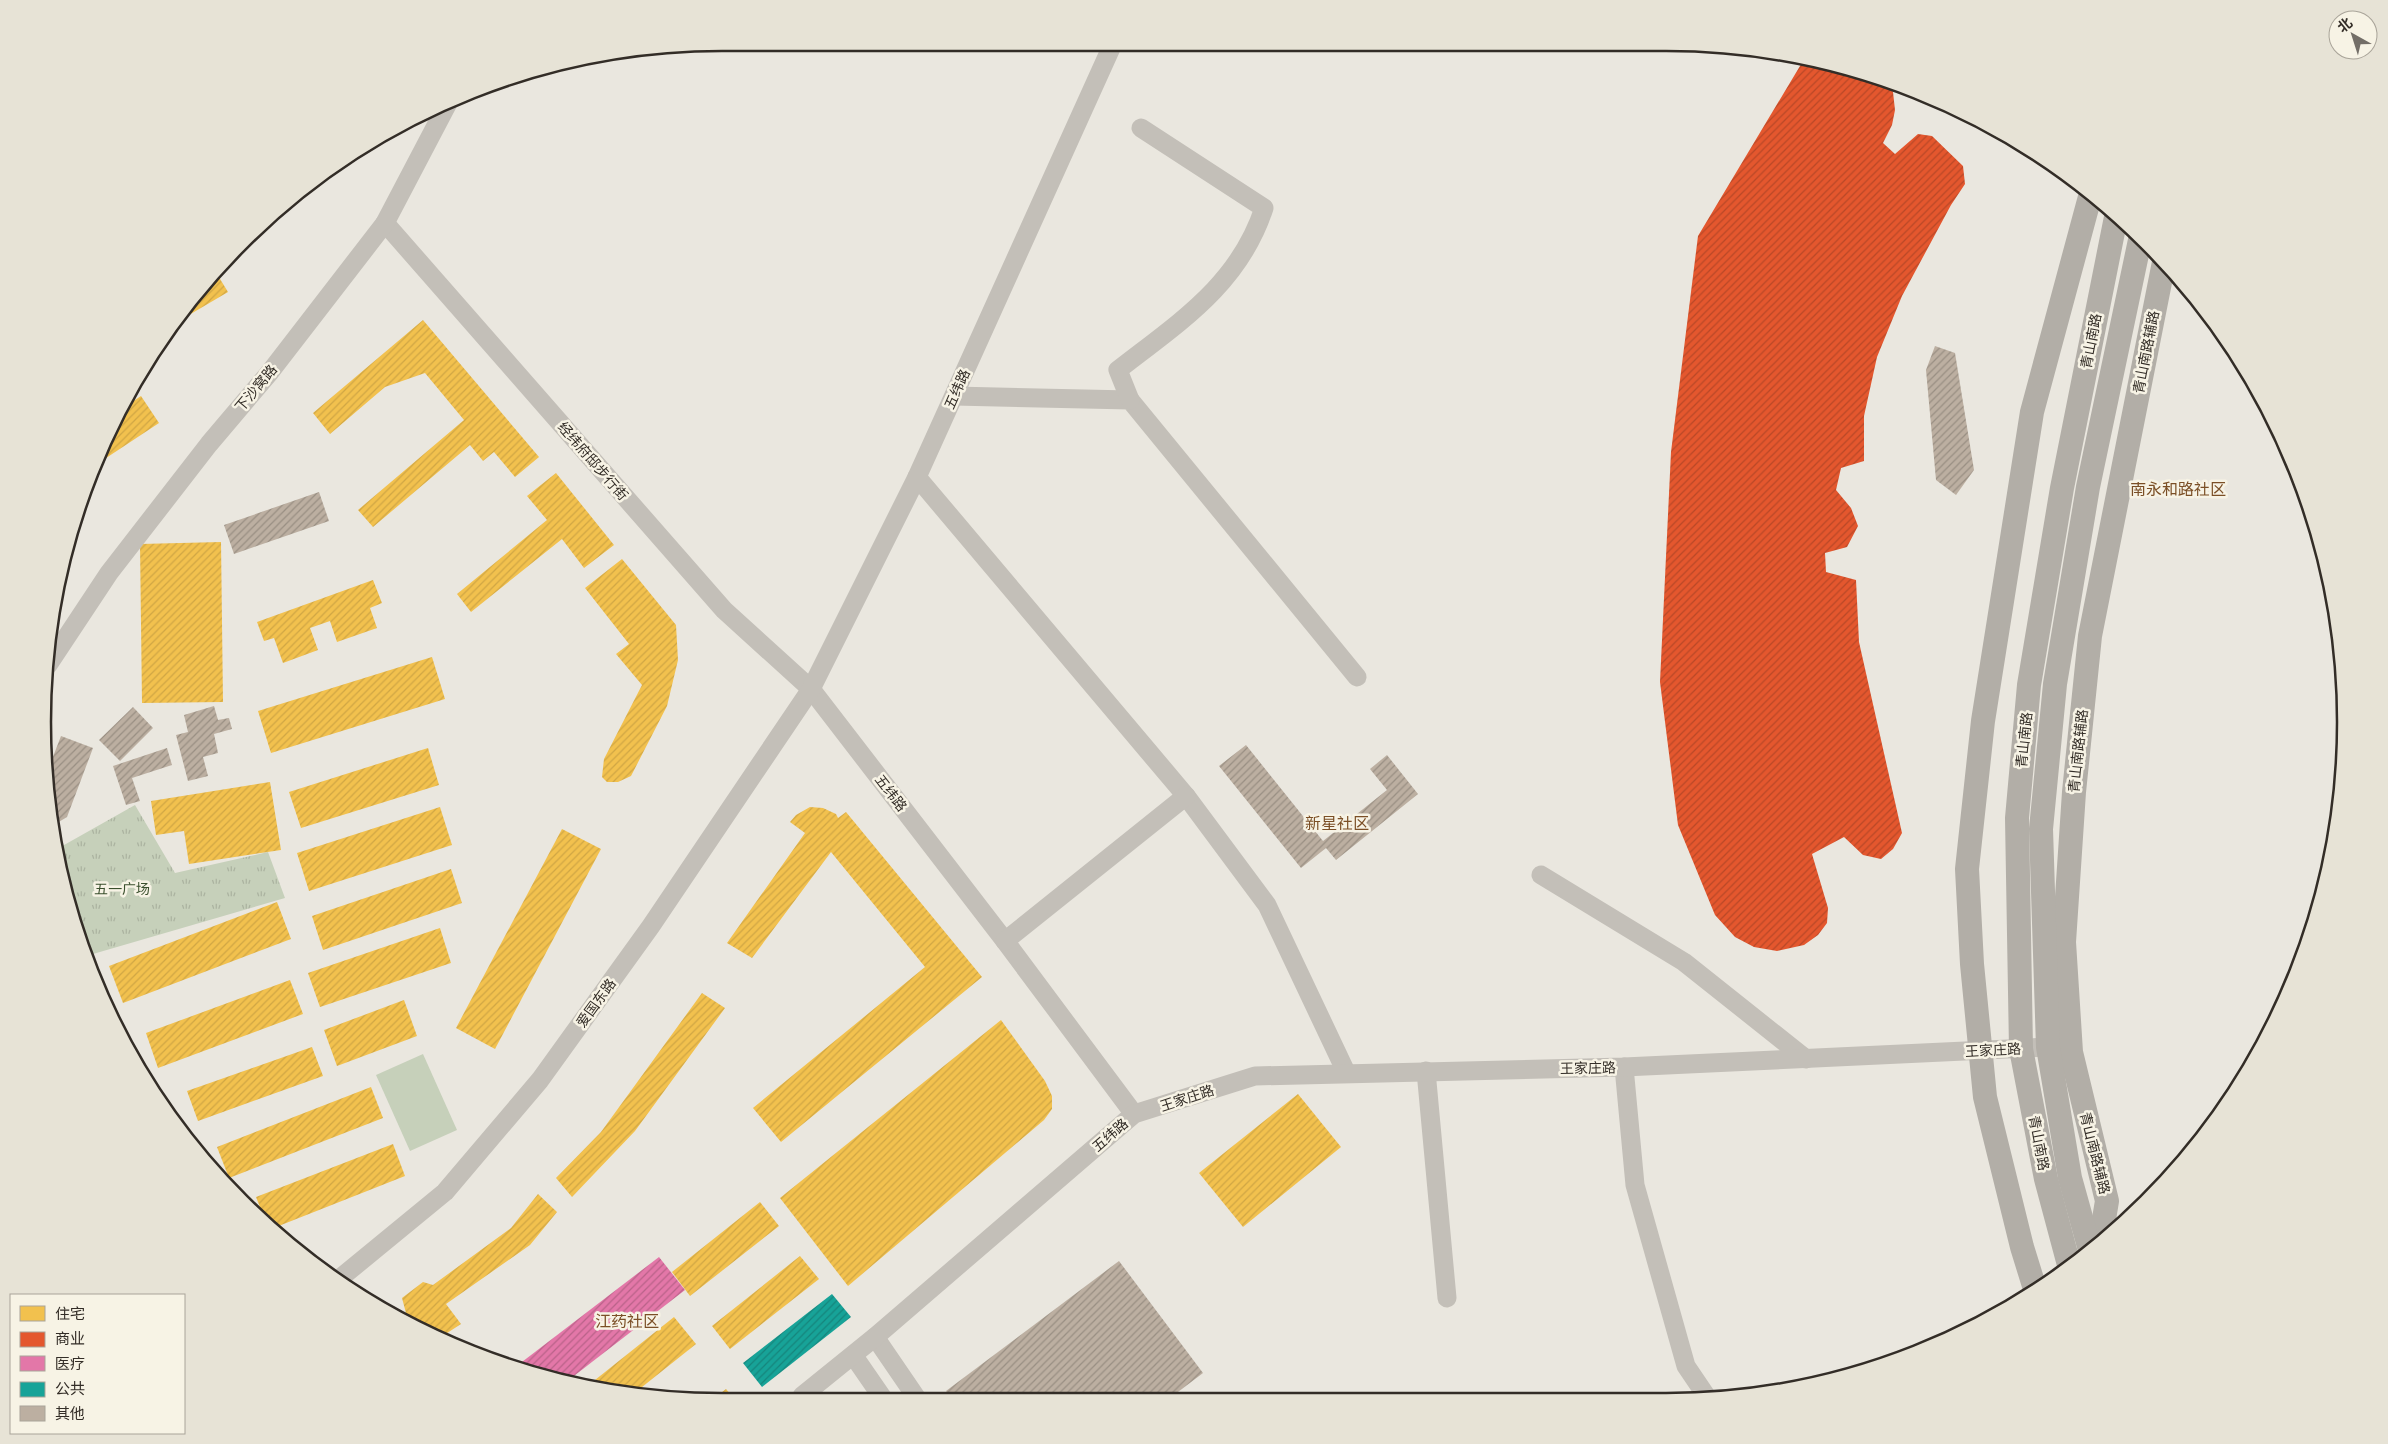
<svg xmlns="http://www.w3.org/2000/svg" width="2388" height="1444" viewBox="0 0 2388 1444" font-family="Cabin,'Noto Sans SC',sans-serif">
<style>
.grass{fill:url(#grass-tufts)}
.garden{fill:#c6d0ba}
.homes{fill:url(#homes-hatch)}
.shops{fill:url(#shops-hatch)}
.health{fill:url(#health-hatch)}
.public{fill:url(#public-hatch)}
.building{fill:url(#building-hatch)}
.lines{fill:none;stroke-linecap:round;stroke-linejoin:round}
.minor{stroke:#c3bfb8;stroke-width:19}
.major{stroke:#b2aea7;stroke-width:24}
.labels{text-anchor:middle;stroke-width:5;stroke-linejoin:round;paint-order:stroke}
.street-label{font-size:14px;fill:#332d27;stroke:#f7f3e5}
.park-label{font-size:14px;fill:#3a4f2d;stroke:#f7f3e5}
.quarter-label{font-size:16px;fill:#7b4f26;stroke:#f7f3e5}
.rim{fill:none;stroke:#332d27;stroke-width:2.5}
</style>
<defs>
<pattern id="grass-tufts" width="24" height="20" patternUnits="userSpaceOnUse" patternTransform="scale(1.25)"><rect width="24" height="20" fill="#c6d0ba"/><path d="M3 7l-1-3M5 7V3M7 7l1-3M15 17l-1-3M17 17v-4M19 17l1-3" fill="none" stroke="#abb3a0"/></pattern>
<pattern id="homes-hatch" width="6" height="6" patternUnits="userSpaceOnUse" patternTransform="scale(1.25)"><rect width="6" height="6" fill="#f2c14e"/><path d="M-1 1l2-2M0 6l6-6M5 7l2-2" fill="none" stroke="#d0a644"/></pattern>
<pattern id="shops-hatch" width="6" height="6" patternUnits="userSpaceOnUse" patternTransform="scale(1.25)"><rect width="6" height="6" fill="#e4572e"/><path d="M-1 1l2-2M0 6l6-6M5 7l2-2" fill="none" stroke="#b94827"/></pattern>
<pattern id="health-hatch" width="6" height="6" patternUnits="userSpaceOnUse" patternTransform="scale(1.25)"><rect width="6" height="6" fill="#e377a8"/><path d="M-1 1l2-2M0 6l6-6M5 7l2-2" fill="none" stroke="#b96289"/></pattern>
<pattern id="public-hatch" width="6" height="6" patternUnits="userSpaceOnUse" patternTransform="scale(1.25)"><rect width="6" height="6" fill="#17a398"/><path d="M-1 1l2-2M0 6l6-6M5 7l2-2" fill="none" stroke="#15857c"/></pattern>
<pattern id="building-hatch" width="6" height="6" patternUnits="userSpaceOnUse" patternTransform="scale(1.25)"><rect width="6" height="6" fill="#bcafa1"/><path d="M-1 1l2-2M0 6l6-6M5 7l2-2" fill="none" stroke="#998f83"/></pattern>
</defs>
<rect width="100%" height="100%" fill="#eae7df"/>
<!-- grass -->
<path class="grass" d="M 135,805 L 175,873 L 268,852 L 285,898 L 93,954 L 75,927 L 57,849 Z"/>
<!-- garden -->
<path class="garden" d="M 423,1054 L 457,1130 L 410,1151 L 376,1075 Z"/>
<!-- homes -->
<g class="homes">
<path d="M 217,274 L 228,292 L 172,325 L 183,309 Z"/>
<path d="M 423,320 L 539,457 L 515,477 L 494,452 L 483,461 L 470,445 L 373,527 L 358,510 L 464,420 L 425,373 L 385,387 L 330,434 L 313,413 Z"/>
<path d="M 141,396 L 159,423 L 94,466 L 113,421 L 120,410 Z"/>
<path d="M 556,473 L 614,545 L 584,568 L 562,539 L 471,612 L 457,594 L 547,520 L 527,496 Z"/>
<path d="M 221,542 L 223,702 L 142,703 L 140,544 Z"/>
<path d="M 622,559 L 676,625 L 678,660 L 667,706 L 631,776 L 618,782 L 607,782 L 602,777 L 604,759 L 642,685 L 616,654 L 629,644 L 585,588 Z"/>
<path d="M 373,580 L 382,603 L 370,608 L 377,628 L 337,642 L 330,621 L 310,628 L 318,650 L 283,663 L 274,638 L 264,641 L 257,622 Z"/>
<path d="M 432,657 L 445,699 L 271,753 L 258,711 Z"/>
<path d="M 428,748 L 439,785 L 301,828 L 289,792 Z"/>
<path d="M 270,782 L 281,850 L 189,864 L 184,831 L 156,835 L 151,801 Z"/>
<path d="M 440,807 L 452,845 L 309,891 L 297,853 Z"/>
<path d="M 810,807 L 823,808 L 836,814 L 838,818 L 846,812 L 982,977 L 781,1142 L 753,1108 L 925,967 L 831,852 L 752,958 L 727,943 L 805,833 L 790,822 L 796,815 Z"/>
<path d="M 562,829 L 601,849 L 495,1049 L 456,1028 Z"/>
<path d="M 451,869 L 462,903 L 323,950 L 312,916 Z"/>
<path d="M 277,902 L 291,939 L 123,1003 L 109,966 Z"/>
<path d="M 440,928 L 451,963 L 320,1007 L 308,973 Z"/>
<path d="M 290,980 L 303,1014 L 158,1068 L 146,1033 Z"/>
<path d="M 702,993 L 725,1008 L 635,1131 L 572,1197 L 556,1178 L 601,1132 Z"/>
<path d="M 404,1000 L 417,1036 L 337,1066 L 324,1030 Z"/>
<path d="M 1001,1020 L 1045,1081 L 1052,1096 L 1052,1109 L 1044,1120 L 848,1286 L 780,1198 Z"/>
<path d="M 312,1047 L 323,1076 L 198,1121 L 187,1091 Z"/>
<path d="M 371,1087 L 383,1118 L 229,1178 L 217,1147 Z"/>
<path d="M 1298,1094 L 1341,1147 L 1243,1227 L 1199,1173 Z"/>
<path d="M 393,1144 L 405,1176 L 271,1229 L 267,1225 L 256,1197 Z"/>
<path d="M 538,1194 L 557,1212 L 530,1245 L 446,1304 L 461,1324 L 441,1337 L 411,1320 L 406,1313 L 402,1298 L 423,1282 L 433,1285 L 511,1228 Z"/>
<path d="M 760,1202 L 779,1226 L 690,1296 L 672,1272 Z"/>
<path d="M 800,1256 L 819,1279 L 730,1349 L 712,1326 Z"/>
<path d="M 674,1317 L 696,1344 L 632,1395 L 590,1384 Z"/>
<path d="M 726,1389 L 732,1396 L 717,1396 Z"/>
</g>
<!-- shops -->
<path class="shops" d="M 1803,61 L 1889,84 L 1893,92 L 1895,110 L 1892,125 L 1883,143 L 1895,154 L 1918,134 L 1932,136 L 1963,166 L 1965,184 L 1951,205 L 1902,296 L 1877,357 L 1864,416 L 1864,461 L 1841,468 L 1836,490 L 1851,508 L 1858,526 L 1847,547 L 1825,553 L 1826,572 L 1856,580 L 1859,642 L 1902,833 L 1893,849 L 1881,859 L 1863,855 L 1844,837 L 1812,854 L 1828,908 L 1827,923 L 1818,935 L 1804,945 L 1777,951 L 1754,947 L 1735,937 L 1715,915 L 1678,825 L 1660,682 L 1671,452 L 1698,236 Z"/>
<!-- health -->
<path class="health" d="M 659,1257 L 685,1290 L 570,1379 L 518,1365 Z"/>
<!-- public -->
<path class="public" d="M 832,1294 L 851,1317 L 762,1387 L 743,1363 Z"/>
<!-- building -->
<g class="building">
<path d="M 1935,346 L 1955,353 L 1974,470 L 1956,495 L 1936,480 L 1926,370 Z"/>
<path d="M 319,492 L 329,521 L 234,554 L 224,525 Z"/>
<path d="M 214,706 L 218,720 L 229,718 L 232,729 L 214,734 L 218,753 L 203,757 L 208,776 L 188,781 L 176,735 L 188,732 L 184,715 Z"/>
<path d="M 133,707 L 153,728 L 120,761 L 99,740 Z"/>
<path d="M 61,736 L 93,748 L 67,817 L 52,826 L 48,811 L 46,775 Z"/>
<path d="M 1246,745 L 1323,841 L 1387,790 L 1370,769 L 1387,755 L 1418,794 L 1336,860 L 1326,848 L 1301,868 L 1219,766 Z"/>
<path d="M 167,748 L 172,765 L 132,778 L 140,801 L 126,805 L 113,766 Z"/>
<path d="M 1119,1261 L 1203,1373 L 1170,1398 L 951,1397 L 946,1391 Z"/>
<path d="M 1236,1392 L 1240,1398 L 1228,1398 Z"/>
</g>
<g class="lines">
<!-- minor -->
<g class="minor">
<path d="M 385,223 L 724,610 L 811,689 L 1005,941 L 1134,1114"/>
<path d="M 954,396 L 1130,400 L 1357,677"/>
<path d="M 1130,400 L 1118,370 C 1178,323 1239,285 1264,208 L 1141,128"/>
<path d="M 917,477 L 1186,796 L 1267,905 L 1346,1072"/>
<path d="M 48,665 L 109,573 L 209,444 L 270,372 L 385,223 L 449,101"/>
<path d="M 1541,875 L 1684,962 L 1806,1059"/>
<path d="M 1005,941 L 1186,796"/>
<path d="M 1624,1067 L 1635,1185 L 1686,1366 L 1709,1400"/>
<path d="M 1426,1071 L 1447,1298"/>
<path d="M 339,1279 L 445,1192 L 540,1080 L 651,926 L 811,689 L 917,477 L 1111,48"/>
<path d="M 875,1337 L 916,1397"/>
<path d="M 853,1355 L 882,1397"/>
<path d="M 802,1396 L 875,1337 L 1134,1114 L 1255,1076 L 1624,1067 L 2048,1047"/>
</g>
<!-- major -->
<g class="major">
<path d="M 2100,1243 L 2107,1201 L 2071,1052 L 2064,942 L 2074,792 L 2090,636 L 2164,262"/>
<path d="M 2090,1250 L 2070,1178 L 2048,1047 L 2041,829 L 2055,684 L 2088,487 L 2140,240"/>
<path d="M 2069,1265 L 2046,1179 L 2021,1049 L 2017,818 L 2029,685 L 2062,488 L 2116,217"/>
<path d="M 2035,1289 L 2022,1247 L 1985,1097 L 1972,964 L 1967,869 L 1983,721 L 2032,412 L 2091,193"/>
</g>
</g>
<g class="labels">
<!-- street labels -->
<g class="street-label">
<text transform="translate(2091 341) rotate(-79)" y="5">青山南路</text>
<text transform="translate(2146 352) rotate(-79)" y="5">青山南路辅路</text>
<text transform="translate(256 388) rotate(-50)" y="5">下沙窝路</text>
<text transform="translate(957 389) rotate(-66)" y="5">五纬路</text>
<text transform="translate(593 461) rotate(49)" y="5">经纬府邸步行街</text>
<text transform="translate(2024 740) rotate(-84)" y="5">青山南路</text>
<text transform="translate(2078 751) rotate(-84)" y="5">青山南路辅路</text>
<text transform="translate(891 793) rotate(52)" y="5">五纬路</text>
<text transform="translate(596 1003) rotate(-54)" y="5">爱国东路</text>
<text transform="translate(1993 1050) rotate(-3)" y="5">王家庄路</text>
<text transform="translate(1588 1068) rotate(-1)" y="5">王家庄路</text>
<text transform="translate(1187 1098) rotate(-18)" y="5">王家庄路</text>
<text transform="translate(1110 1135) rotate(-41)" y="5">五纬路</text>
<text transform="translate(2039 1143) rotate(79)" y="5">青山南路</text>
<text transform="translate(2095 1153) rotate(76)" y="5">青山南路辅路</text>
</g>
<!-- park labels -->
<g class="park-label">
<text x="122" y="894">五一广场</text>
</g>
<!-- quarter labels -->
<g class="quarter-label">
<text x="2178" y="495">南永和路社区</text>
<text x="1337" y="829">新星社区</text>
<text x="627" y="1327">江药社区</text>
</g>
</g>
<!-- crop -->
<path d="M0 0H2388V1444H0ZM722 51H1666A671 671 0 0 1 2337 722V722A671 671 0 0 1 1666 1393H722A671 671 0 0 1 51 722V722A671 671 0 0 1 722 51Z" fill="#e7e3d6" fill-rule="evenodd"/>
<path class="rim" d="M722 51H1666A671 671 0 0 1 2337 722V722A671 671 0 0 1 1666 1393H722A671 671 0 0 1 51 722V722A671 671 0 0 1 722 51Z"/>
<!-- legend -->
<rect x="10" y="1294" width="175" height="140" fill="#f7f3e5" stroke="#a9a499"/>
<rect x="20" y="1306" width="25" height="15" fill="#f2c14e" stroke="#a9a499"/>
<text x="55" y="1319" font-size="15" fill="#332d27">住宅</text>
<rect x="20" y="1332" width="25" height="15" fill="#e4572e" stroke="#a9a499"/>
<text x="55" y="1344" font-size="15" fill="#332d27">商业</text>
<rect x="20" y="1356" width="25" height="15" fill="#e377a8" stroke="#a9a499"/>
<text x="55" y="1369" font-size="15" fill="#332d27">医疗</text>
<rect x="20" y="1382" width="25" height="15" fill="#17a398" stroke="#a9a499"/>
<text x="55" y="1394" font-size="15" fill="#332d27">公共</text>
<rect x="20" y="1406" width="25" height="15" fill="#bcafa1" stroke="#a9a499"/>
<text x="55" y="1419" font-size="15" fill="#332d27">其他</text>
<!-- north arrow -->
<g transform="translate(2353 35) rotate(321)"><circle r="24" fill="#f7f3e5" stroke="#a9a499"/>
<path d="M0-4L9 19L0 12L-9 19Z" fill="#736e67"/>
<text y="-8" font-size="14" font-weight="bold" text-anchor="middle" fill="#332d27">北</text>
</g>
</svg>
